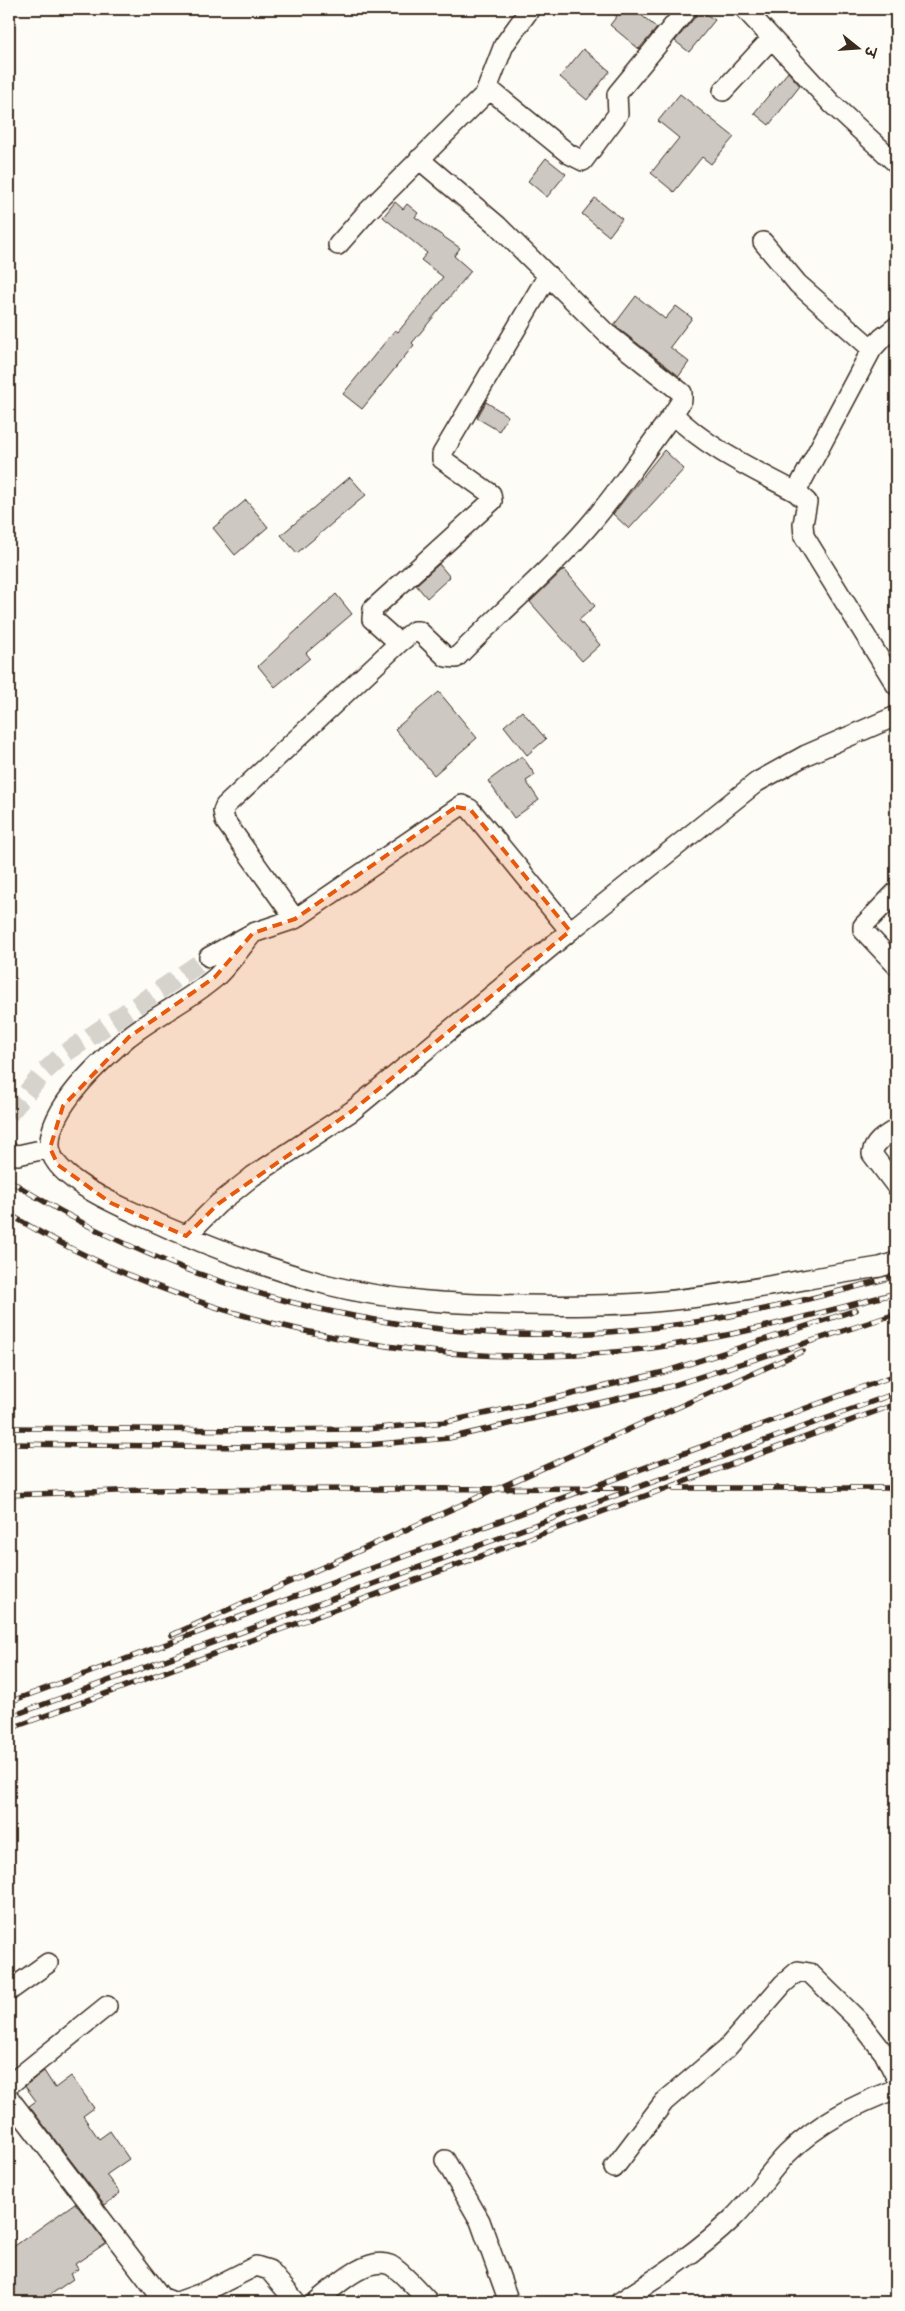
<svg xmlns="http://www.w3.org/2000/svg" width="905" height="2311" font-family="Pangolin,'Playpen Sans Deva',sans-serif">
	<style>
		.building { fill: #cdc8c2; stroke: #3b2a1e }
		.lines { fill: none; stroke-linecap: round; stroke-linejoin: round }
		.minor-tunnel { stroke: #d6d2cc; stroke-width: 19; stroke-dasharray: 19 9; stroke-linecap: butt }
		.minor-casing { stroke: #3b2a1e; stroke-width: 22 }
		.minor { stroke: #fdfcf7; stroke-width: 19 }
		.rail-casing { stroke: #3b2a1e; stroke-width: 5.5 }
		.rail { stroke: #fdfcf7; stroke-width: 4; stroke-dasharray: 11; stroke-linecap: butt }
		.marked { fill: #e8590c; fill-opacity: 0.2; stroke: #e8590c; stroke-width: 4; stroke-dasharray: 10 6; stroke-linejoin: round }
	</style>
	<rect width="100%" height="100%" fill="#fdfcf7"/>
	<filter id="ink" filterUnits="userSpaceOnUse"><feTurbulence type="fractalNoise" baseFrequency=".02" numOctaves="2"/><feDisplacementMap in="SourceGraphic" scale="10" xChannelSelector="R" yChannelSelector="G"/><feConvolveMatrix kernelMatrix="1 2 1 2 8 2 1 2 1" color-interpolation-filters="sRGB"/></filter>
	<g filter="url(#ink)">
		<path class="building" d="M607 9H634L657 28 639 49 610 25 617 16Z
			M698 9 715 20 689 52 675 41 696 16Z
			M583 49 610 71 587 100 560 77Z
			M788 72 800 86 769 125 754 113Z
			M680 94 734 137 711 164 702 157 674 192 651 173 679 138 658 121Z
			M546 158 566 174 547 197 528 181Z
			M595 198 622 219 609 236 582 214Z
			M395 202 403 209 407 204 418 213 415 217 460 248 454 256 471 271 412 343 414 345 362 409 343 394 395 330 398 332 443 277 421 260 427 253 383 217Z
			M636 296 665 319 676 306 692 318 670 347 689 362 679 376 614 325Z
			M486 402 508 416 499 431 477 418Z
			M664 450 684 469 629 529 613 514Z
			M350 477 366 495 297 553 281 535Z
			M246 500 268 527 235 555 213 528Z
			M439 564 450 577 427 598 416 585Z
			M564 569 595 606 579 620 600 645 582 661 530 602Z
			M336 594 352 614 306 653 310 658 275 687 258 666Z
			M439 692 477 738 434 775 395 729Z
			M522 711 546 739 527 755 504 726Z
			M522 756 535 775 526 781 539 800 514 818 488 781Z
			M44 2071 55 2088 71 2076 94 2108 83 2116 99 2139 110 2131 129 2159 106 2175 120 2193 105 2205 29 2106 36 2101 25 2086Z
			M75 2203 106 2243 75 2264 78 2269 70 2274 73 2279 40 2302H9V2250Z"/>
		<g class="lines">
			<path class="minor-tunnel" d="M9 1114 44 1072 64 1054 209 957"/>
			<defs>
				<path id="minor" d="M745 9 833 105 896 163
					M488 88 569 154 583 161 618 114 617 94 687 9
					M723 91 771 39
					M419 159 498 226 606 333 682 393V400L673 414C708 449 753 469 796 492
					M763 242 798 284 872 349
					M338 245 367 212 485 94 504 45 530 9
					M548 275 442 454V459L491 494 492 501 373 609 372 619 399 643 414 631H419L446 657 456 658C498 614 546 575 586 529 618 493 644 452 673 414
					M896 327 882 338 872 349 796 492 807 502 803 524 804 536 896 685
					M896 892 863 926V930L896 965
					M295 919 225 821 223 811 225 806 399 643
					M253 933C241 948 229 965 215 978 188 1001 154 1016 127 1038 101 1061 48 1108 50 1146 51 1176 111 1202 135 1213 197 1242 262 1267 328 1285 391 1301 457 1304 522 1305 569 1306 616 1306 664 1301 736 1294 808 1278 880 1267L896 1262
					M209 957 253 933 295 919 462 805 470 809 570 931 757 782 806 755 896 716
					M896 1129C887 1135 874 1141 872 1154L896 1186
					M9 1153 18 1155 50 1148
					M186 1236 218 1204 253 1176 352 1111 570 931
					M9 1991 48 1963
					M9 2085 107 2006
					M9 2098 161 2297 174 2302
					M445 2160 480 2221 509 2302
					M614 2168 664 2102 727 2048 783 1984 798 1971 810 1973 859 2021 884 2053 896 2077
					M177 2302 202 2293 256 2266 269 2270 296 2302
					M316 2302C332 2289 367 2255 390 2265 402 2271 419 2292 429 2302
					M620 2302C660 2276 699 2251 733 2218 753 2199 767 2174 787 2154 818 2123 856 2104 896 2089"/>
			</defs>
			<use href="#minor" class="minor-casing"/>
			<use href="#minor" class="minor"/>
			<defs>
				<path id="rail" d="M9 1180C201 1304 448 1357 675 1325 749 1315 823 1296 896 1276
					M9 1214C187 1322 418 1373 625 1351 717 1342 808 1316 896 1293
					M9 1428 249 1430 366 1429 446 1422 543 1401 664 1372 856 1310
					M9 1444 249 1447 367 1445 449 1438 668 1387 896 1314
					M674 1488H896
					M9 1495 143 1490 626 1488
					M172 1635 803 1351
					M9 1702 896 1375
					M9 1717 896 1393
					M9 1729 896 1404"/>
			</defs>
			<use href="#rail" class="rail-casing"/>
			<use href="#rail" class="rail"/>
		</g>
	</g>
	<path class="marked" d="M456 807 470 809 570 931 352 1111 218 1204 186 1236 111 1203 58 1165 50 1148 63 1106 129 1037 215 977 253 933 295 919Z"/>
	<rect width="905" height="2311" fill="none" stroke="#fdfcf7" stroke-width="30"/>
	<rect x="15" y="15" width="875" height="2281" fill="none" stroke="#3b2a1e" stroke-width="2" filter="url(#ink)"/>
	<g transform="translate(858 48) rotate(107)" stroke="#fdfcf7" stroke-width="4" paint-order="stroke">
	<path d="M0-4L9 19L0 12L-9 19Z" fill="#3b2a1e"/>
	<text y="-8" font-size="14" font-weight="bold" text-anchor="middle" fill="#3b2a1e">उ</text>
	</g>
</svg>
